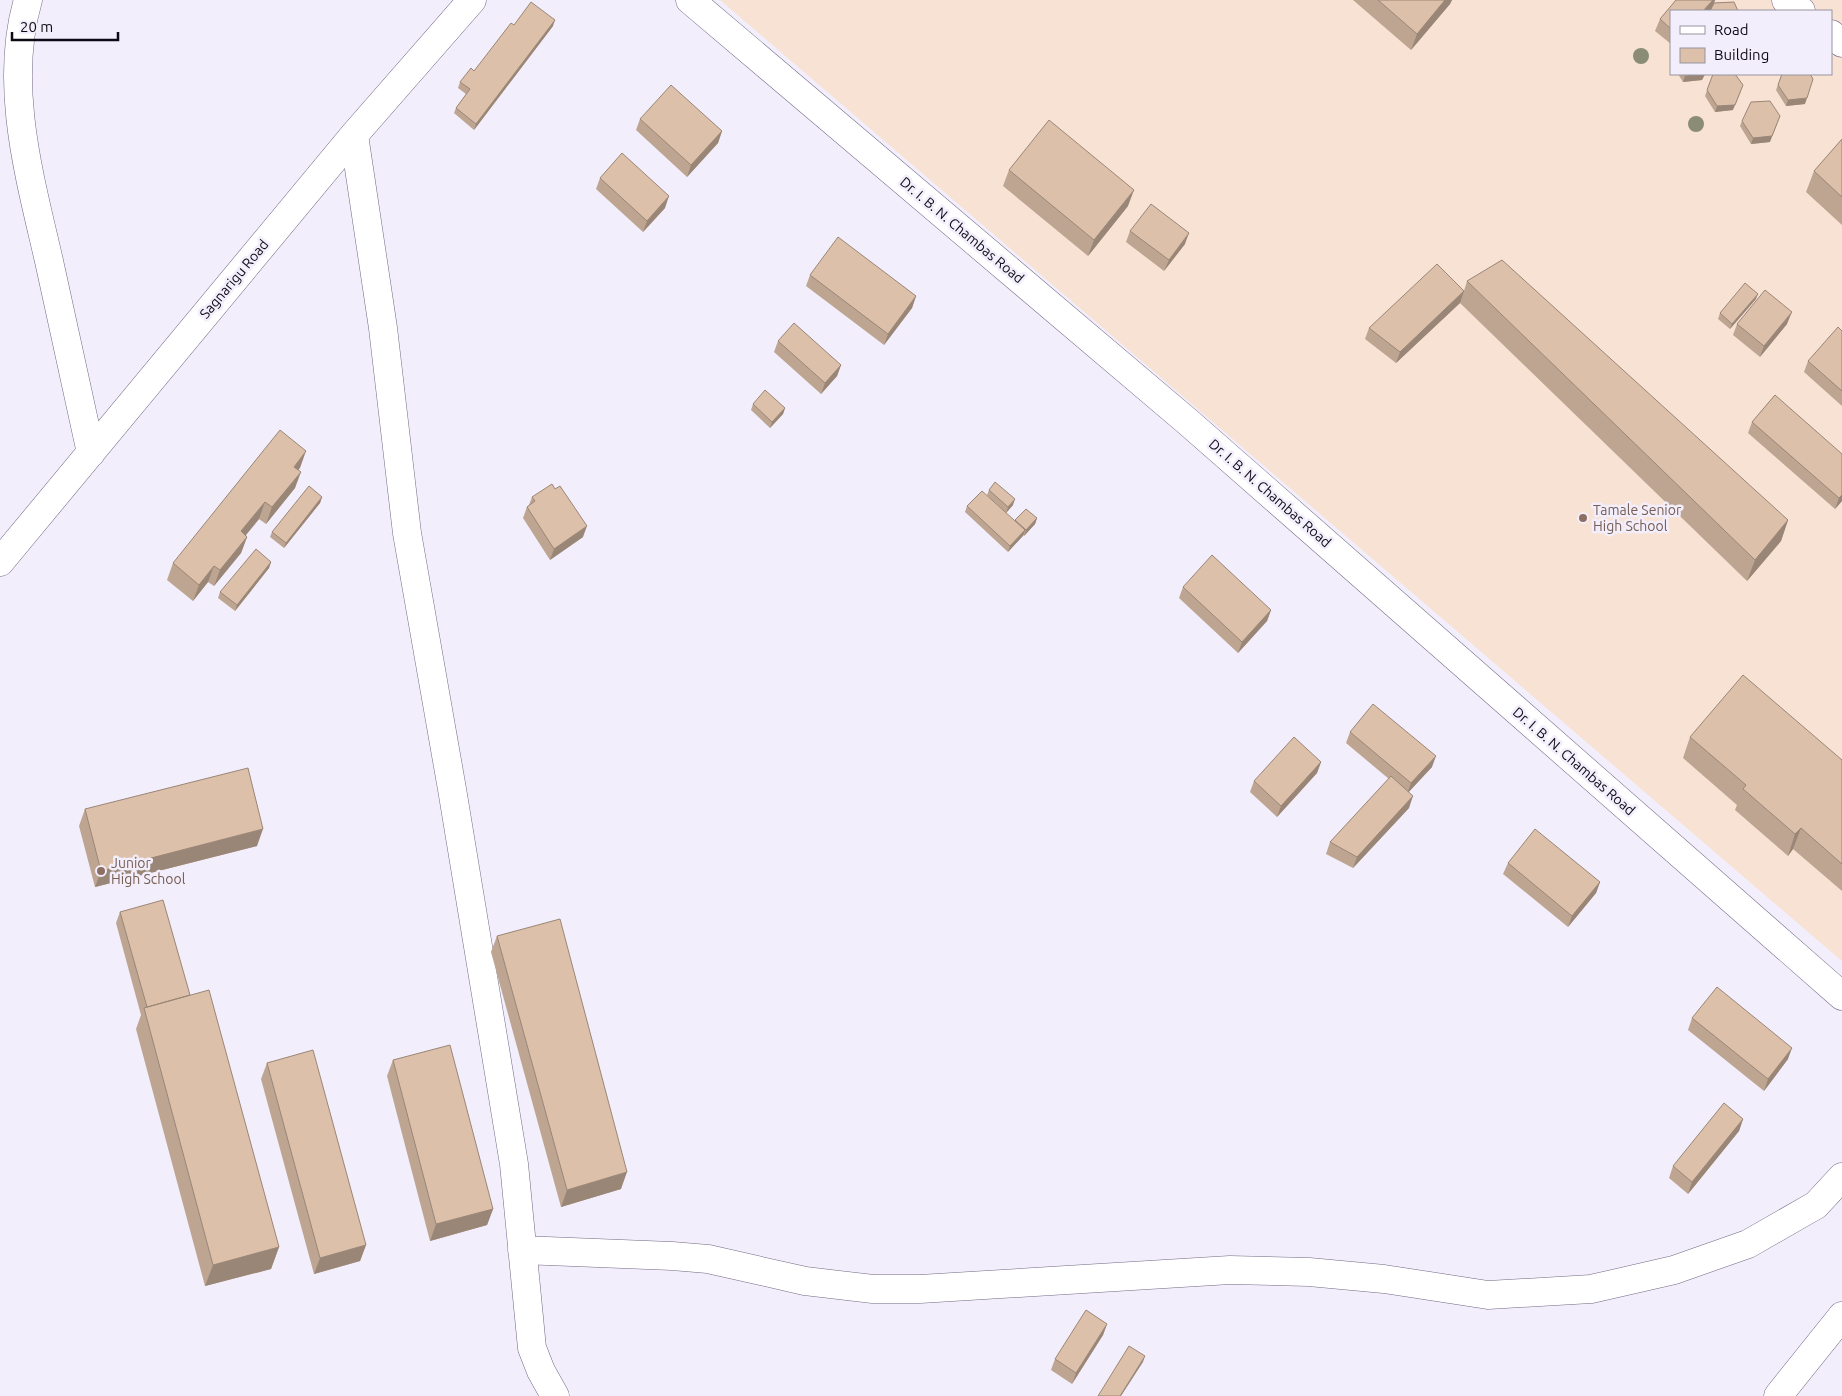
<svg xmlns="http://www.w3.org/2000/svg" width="1842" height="1396" font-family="Ubuntu,sans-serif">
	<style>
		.education { fill: #f8e2d4; fill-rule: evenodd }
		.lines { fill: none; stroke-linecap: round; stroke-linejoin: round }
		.minor-casing { stroke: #736985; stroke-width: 29 }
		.minor { stroke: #fff; stroke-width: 28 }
		.tree { fill: #8b8c75 }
		.wall { fill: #bda592 }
		.shaded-wall { fill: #9a8677 }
		.building { fill: #dcc0aa; stroke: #9a8677 }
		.education-dot { fill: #8d6e63; stroke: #f2eefb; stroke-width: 2 }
		.labels { text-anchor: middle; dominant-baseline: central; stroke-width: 5; stroke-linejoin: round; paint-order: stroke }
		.street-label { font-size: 14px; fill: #0e0a14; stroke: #f2eefb }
		.education-label { font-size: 14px; fill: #785e54; stroke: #f2eefb; text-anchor: start }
	</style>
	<rect width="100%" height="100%" fill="#f2eefb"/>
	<path class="education" d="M720 0H1842V961ZM1671 11H1831V74H1671Z"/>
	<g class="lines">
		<defs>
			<path id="minor" d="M28 0C3 85 30 178 49 261 63 325 77 389 91 453
				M690 0 1188 422 1842 996
				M1786 0 1801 11
				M1831 34 1842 43
				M354 135 383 328 407 533 452 789 514 1164 532 1348 541 1371 555 1396
				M0 562 354 135 472 0
				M522 1250 672 1256 708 1259 805 1281 873 1289H920L1230 1270 1309 1272 1384 1279 1488 1295 1591 1289 1674 1270 1748 1244 1816 1205 1842 1177
				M1778 1396 1842 1316"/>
		</defs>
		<use href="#minor" class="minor-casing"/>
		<use href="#minor" class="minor"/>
	</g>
	<g class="tree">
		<circle cx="1641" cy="56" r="8"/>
		<circle cx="1696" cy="124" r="8"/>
	</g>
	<path class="wall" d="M1353 0H1452L1450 4 1411 50Z
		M1676 0H1715L1714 3 1734 2 1738 11H1710L1712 8 1709 11H1671V44L1655 31 1660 19Z
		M514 25 553 26 474 130 454 113 456 108 466 94 458 88 460 82 474 71Z
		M1678 74H1705L1702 80 1683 82Z
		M1713 74 1733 110 1715 112 1705 96Z
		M1782 74 1805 104 1786 106 1776 90Z
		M640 119 722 131 718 143 687 177 636 130Z
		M1742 121 1770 142 1751 144 1740 126Z
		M1842 139V225L1806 192 1814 171Z
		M1009 170 1128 206 1088 256 1003 186Z
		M600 178 665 208 643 232 596 189Z
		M1130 231 1185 244 1164 271 1126 242Z
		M810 275 916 296 912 308 884 345 806 286Z
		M1467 281 1788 520 1781 541 1747 581 1460 303 1396 363 1365 339 1369 328 1464 291Z
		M1756 299 1730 329 1718 319 1720 313Z
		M1737 324H1787L1760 357 1733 335Z
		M1842 331V406L1804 372 1808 361Z
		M778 341 841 365 837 376 821 394 774 352Z
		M1775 395 1842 501 1835 509 1748 433 1752 422Z
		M753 404 785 408 783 414 770 428 751 410Z
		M300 468 298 470 295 488 266 524 259 519 246 535 247 537 241 553 214 586 208 582 193 601 167 580 173 563Z
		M989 490 1013 505 1006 513 987 495Z
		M322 497 320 503 284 548 270 537 272 532Z
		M532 497 583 537 550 560 523 518 527 507 529 505Z
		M967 506 1015 522V520L1037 518 1035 524 1024 536 1023 535 1008 552 965 512Z
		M271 562 269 568 235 611 218 598 220 592Z
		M1183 587 1271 610 1267 621 1238 653 1179 598Z
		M1350 732 1432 767 1408 792 1409 808 1353 868 1326 854 1330 842 1389 779 1346 743Z
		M1690 737 1842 760V891L1793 849 1788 856 1735 810 1737 805 1683 758Z
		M1321 762 1317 773 1277 817 1250 792 1254 781Z
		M85 809 257 846 95 887 79 826Z
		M1508 863 1600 882 1596 893 1568 927 1503 874Z
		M120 912 190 995 279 1247 271 1269 205 1286 136 1029 141 1015 116 923Z
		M497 936 621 1189 561 1207 491 952Z
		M1692 1018 1788 1059 1764 1091 1688 1030Z
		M393 1060 493 1209 487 1225 430 1241 387 1076Z
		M267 1063 366 1245 360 1261 314 1274 261 1079Z
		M1743 1119 1739 1131 1688 1194 1669 1178 1673 1166Z
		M1107 1324 1103 1335 1072 1384 1051 1370 1055 1359Z"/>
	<path class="shaded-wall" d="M1445 0H1452L1450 4 1411 50 1417 34Z
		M1713 0H1715L1713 7 1709 11H1703Z
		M555 20 553 26 474 130 476 124Z
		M1705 74 1702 80 1683 82 1685 76Z
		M1741 90 1733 110 1715 112 1717 106Z
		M1807 98 1805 104 1786 106 1788 100Z
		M1780 116 1770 142 1751 144 1753 138Z
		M722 131 718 143 687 177 691 165Z
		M1134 190 1128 206 1088 256 1094 240Z
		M669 196 665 208 643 232 647 221Z
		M1189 233 1185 244 1164 271 1169 260Z
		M1464 291 1460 303 1396 363 1400 352Z
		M1758 294 1756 299 1730 329 1732 324Z
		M916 296 912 308 884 345 888 334Z
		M1792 312 1787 324 1760 357 1764 346Z
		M841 365 837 376 821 394 825 383Z
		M785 408 783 414 770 428 772 422Z
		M306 451 300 468 288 483 294 467Z
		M301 472 295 488 266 524 272 507Z
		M1842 495V501L1835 509 1839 498Z
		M322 497 320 503 284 548 286 543Z
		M1015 499 1013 505 1006 513 1008 507Z
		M265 502 259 519 235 548 241 531Z
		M1037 518 1035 524 1024 536 1026 530Z
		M1788 520 1781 541 1747 581 1755 560Z
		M587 526 583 537 550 560 554 549Z
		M1025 530 1023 536 1008 552 1010 546Z
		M247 537 241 553 214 586 220 570Z
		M271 562 269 568 235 611 237 605Z
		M214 566 208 582 193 601 199 585Z
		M1271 610 1267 621 1238 653 1242 642Z
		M1436 756 1432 767 1407 794 1411 783Z
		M1321 762 1317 773 1277 817 1281 806Z
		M1413 796 1409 808 1353 868 1357 857Z
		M1801 828 1793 849 1788 856 1795 834Z
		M263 829 257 846 95 887 101 871Z
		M1600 882 1596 893 1568 927 1572 916Z
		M1792 1048 1788 1059 1764 1091 1768 1079Z
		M1743 1119 1739 1131 1688 1194 1692 1182Z
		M627 1172 621 1189 561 1207 567 1190Z
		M493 1209 487 1225 430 1241 436 1224Z
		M366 1245 360 1261 314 1274 320 1258Z
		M279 1247 271 1269 205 1286 213 1265Z
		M1107 1324 1103 1335 1072 1384 1076 1373Z
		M1145 1356 1143 1362 1121 1396H1120Z"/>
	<path class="building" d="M1378 0H1445L1417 34Z
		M1676 0H1713L1703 11H1671V29L1660 19Z
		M531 2 555 20 476 124 456 108 470 89 460 82 471 68 474 71 511 23 514 25Z
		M1734 2 1738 11H1710L1714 3Z
		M1684 74H1705L1685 76Z
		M1713 74H1735L1743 85 1735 105 1717 106 1707 90Z
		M1782 74H1810L1813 79 1807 98 1788 100 1778 85Z
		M671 85 722 131 691 165 640 119Z
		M1770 101 1780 116 1772 136 1753 138 1742 121 1751 102Z
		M1049 120 1134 190 1094 240 1009 170Z
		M1842 139V197L1814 171Z
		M622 153 669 196 647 221 600 178Z
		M1151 204 1189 233 1169 260 1130 231Z
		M838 237 916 296 888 334 810 275Z
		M1502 260 1788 520 1755 560 1467 281Z
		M1437 264 1464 291 1400 352 1369 328Z
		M1745 283 1758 294 1732 324 1720 313Z
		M1765 290 1792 312 1764 346 1737 324Z
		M794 323 841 365 825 383 778 341Z
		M1838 327 1842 331V391L1808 361Z
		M765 390 785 408 772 422 753 404Z
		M1775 395 1842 454V495L1839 498 1752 422Z
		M280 430 306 451 294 467 301 472 272 507 265 502 241 531 247 537 220 570 214 566 199 585 173 563Z
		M995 482 1015 499 1008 507 989 490Z
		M552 484 555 489 560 486 587 526 554 549 527 507 535 501 532 497Z
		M309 486 322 497 286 543 272 532Z
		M982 491 1025 530 1010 546 967 506Z
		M1026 509 1037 518 1026 530 1015 520Z
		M256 549 271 562 237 605 220 592Z
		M1212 555 1271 610 1242 642 1183 587Z
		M1743 675 1842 760V864L1801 828 1795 834 1743 789 1746 785 1690 737Z
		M1373 704 1436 756 1411 783 1350 732Z
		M1294 737 1321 762 1281 806 1254 781Z
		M248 768 263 829 101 871 85 809Z
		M1391 776 1413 796 1357 857 1330 842Z
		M1535 829 1600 882 1572 916 1508 863Z
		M163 900 190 995 147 1007 120 912Z
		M560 919 627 1172 567 1190 497 936Z
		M1717 987 1792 1048 1768 1079 1692 1018Z
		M209 990 279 1247 213 1265 144 1008Z
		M450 1045 493 1209 436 1224 393 1060Z
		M313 1050 366 1245 320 1258 267 1063Z
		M1724 1103 1743 1119 1692 1182 1673 1166Z
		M1086 1310 1107 1324 1076 1373 1055 1359Z
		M1129 1346 1145 1356 1120 1396H1098Z"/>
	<g class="education-dot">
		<circle cx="1583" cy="518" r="5"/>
		<circle cx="101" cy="871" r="5"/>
	</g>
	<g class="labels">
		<g class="street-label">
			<text transform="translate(962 230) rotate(40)">Dr. I. B. N. Chambas Road</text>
			<text transform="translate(234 279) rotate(-50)">Sagnarigu Road</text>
			<text transform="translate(1270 493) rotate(41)">Dr. I. B. N. Chambas Road</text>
			<text transform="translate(1574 761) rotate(41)">Dr. I. B. N. Chambas Road</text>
		</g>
		<g class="education-label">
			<text x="1593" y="510">Tamale Senior<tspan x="1593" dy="16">High School</tspan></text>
			<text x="111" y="863">Junior<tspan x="111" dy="16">High School</tspan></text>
		</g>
	</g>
	<rect x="1670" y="10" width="162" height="65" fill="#f2eefb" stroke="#97939f"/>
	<rect x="1680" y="26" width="25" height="8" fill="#ffffff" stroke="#97939f"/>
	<text x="1714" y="35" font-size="15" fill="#0e0a14">Road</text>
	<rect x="1680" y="48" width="25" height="15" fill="#dcc0aa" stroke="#97939f"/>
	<text x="1714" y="60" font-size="15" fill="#0e0a14">Building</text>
	<path d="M12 32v8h106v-8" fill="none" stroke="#0e0a14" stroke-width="2.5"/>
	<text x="20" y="32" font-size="15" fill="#0e0a14" stroke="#f2eefb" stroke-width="4" paint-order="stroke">20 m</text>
</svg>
